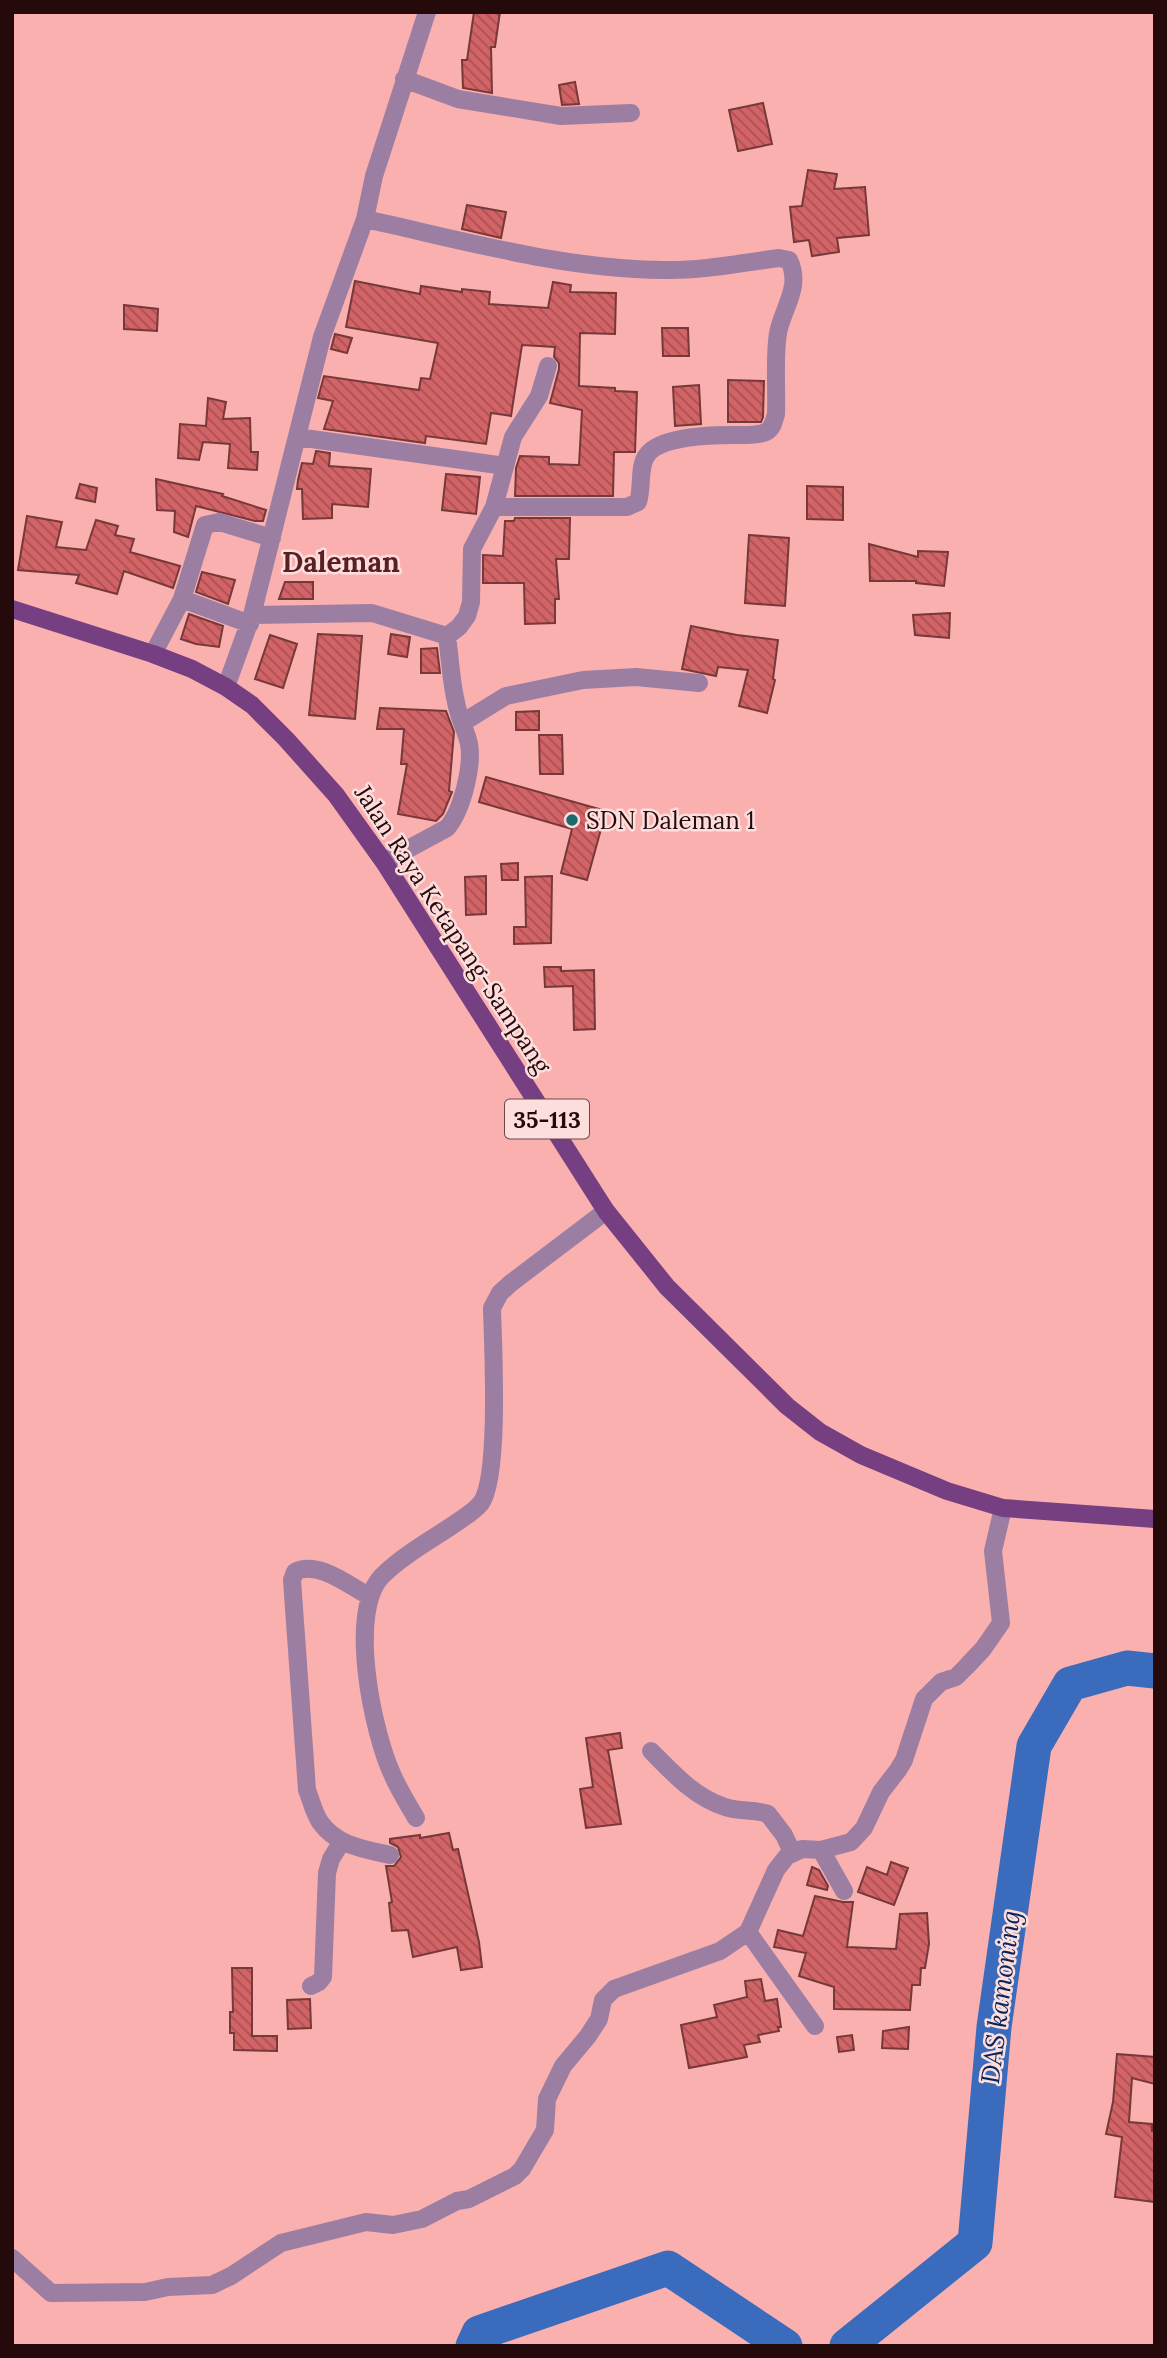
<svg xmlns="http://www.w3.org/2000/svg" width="1167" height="2358" font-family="Lora,serif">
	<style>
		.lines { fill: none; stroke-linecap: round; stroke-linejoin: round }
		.river { stroke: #3b6bbd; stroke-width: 35 }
		.building { fill: url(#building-back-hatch); stroke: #77383a; stroke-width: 2 }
		.minor { stroke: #9c7ea2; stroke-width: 18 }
		.primary { stroke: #753f81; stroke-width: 18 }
		.poi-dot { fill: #1c696d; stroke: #fededd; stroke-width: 2.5 }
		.labels { text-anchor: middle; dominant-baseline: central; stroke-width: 5; stroke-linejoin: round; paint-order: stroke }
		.shield { fill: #fededd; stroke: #654a4a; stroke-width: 2 }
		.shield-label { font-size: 23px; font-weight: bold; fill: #240a0b }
		.poi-label { font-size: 24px; fill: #240a0b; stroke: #fededd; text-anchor: start }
		.street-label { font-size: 24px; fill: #240a0b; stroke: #fededd }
		.water-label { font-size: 26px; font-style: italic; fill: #06255a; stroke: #fededd }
		.quarter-label { font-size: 28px; font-weight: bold; fill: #5a1f22; stroke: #fededd }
	</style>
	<defs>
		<pattern id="building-back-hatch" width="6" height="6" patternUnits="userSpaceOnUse" patternTransform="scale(1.75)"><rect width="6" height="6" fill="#d26366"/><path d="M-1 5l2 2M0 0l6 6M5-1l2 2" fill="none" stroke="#aa5052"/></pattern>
	</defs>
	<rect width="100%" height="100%" fill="#fab0af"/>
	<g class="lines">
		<path class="river" d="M473 2346 479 2333 668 2268 785 2346
			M847 2346 975 2243 994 2027 1034 1746 1070 1684 1127 1668 1155 1671"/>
	</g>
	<path class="building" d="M474 12H500L495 47H491L492 93 463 88 462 60H467Z
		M575 82 579 104 562 105 559 85Z
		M763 103 772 144 738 151 729 110Z
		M808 170 837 174 834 189 865 187 869 235 837 238 839 252 812 256 809 240 794 242 790 207 802 206Z
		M467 205 506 212 501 238 462 229Z
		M355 281 420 294 421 286 462 292V289L490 292 489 304 548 308 553 282 571 285 570 292 616 293 615 334 580 333 579 386 615 388V391L637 392 635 452H614L613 496H515L516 468 520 456 549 457V464L579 465 582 410 550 403 559 369V363L554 357 555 347 522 345 511 416 491 413 486 444 426 436 425 443 324 429 333 401 318 398 324 376 419 390 421 378 430 379 438 343 346 327Z
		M124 305 158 309 157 331 124 329Z
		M662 328H688L689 356H663Z
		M335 334 352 338 347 353 331 349Z
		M728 380 764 381 763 417 761 422H728Z
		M699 385 701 424 675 426 673 387Z
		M208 398 226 402 223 419 250 418 251 452H258L257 470 228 468 230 444 203 442 199 460 178 458 180 424 206 426Z
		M316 451 330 453 329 466 371 469 368 507 332 504V518L303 519 302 489H297L298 480 302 463 313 464Z
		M446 474 480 477 476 514 442 510Z
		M156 479 223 494 222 496 266 510 263 521H255L196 506 188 537 174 532 175 511 157 510Z
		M80 484 97 488 95 502 76 498Z
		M807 486 843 487V520L807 519Z
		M27 516 62 522 56 547 86 550 96 520 118 526 115 535 134 539 130 552 180 566 173 588 124 571 117 594 76 583 79 575 18 570Z
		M515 518H570L569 559H556L559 599H555V623L525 624 524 583H483V555L503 556 505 521H514Z
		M749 535 789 538 785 606 745 603Z
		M869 544 918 557V551L948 552 944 586 916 583V581H870Z
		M202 572 235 580 228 604 196 592Z
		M285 582H313V599H279Z
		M950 613 949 638 915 635 913 615Z
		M189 614 223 626 219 647 196 644 181 639Z
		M691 626 737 635 778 640 773 679 775 680 767 713 739 706 748 670 718 667 716 676 682 669Z
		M318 634 362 636 355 719 309 715Z
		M391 634 410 637 407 657 388 654Z
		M270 635 297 644 283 688 255 679Z
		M437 648 440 673H421V649Z
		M380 708 446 711 454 732 449 791 452 792 443 814 436 821 398 814 407 764H401L404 729H377Z
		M539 711V730H516V712Z
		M539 735H562L563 774H540Z
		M486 777 606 811 587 880 561 873 572 829 479 802Z
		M518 863V880H502L501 864Z
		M486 876V914L466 915 465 877Z
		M552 876 551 943 514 944V927H526L525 877Z
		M544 967H561V971L594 970 595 1029 574 1030 573 986 545 987Z
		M620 1733 622 1748 608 1750 621 1824 586 1828 580 1789 593 1787 586 1738Z
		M449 1833 453 1850 458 1849 479 1942 482 1967 461 1970 457 1947 413 1957 408 1930 392 1931 389 1903 392 1902 386 1866H394L401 1857 398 1847 390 1843V1839L420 1835V1838Z
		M891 1862 908 1868 894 1905 858 1892 867 1867 887 1875Z
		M812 1867 819 1870 828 1886 827 1890 807 1885Z
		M815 1896 843 1902H853L847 1947 896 1949 900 1914 927 1913 929 1944 925 1968H921L920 1985H912L910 2010 834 2009V1987L799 1976 806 1953 774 1947 778 1930 803 1936Z
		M232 1968H252V2036H277V2051L234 2050V2033H230V2012H233Z
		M761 1979 765 2001 777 1999 781 2027H778L779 2031 758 2035 760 2042 744 2045 747 2057 689 2068 681 2025 717 2017 714 2005 747 1997 745 1981Z
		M310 1999 311 2028 288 2029 287 2000Z
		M909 2027 908 2049 882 2048 883 2031Z
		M852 2035 854 2050 839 2052 837 2037Z
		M1117 2054 1155 2057V2084L1132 2078 1129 2122 1152 2124V2131H1155V2202L1115 2197 1122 2137 1106 2134 1113 2102Z"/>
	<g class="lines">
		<path class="minor" d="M404 79 458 99 561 116 631 113
			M365 219C462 240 562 269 663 270 701 271 741 263 779 258L789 260C802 287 783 307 778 333 774 357 777 389 776 414 774 421 773 428 766 432 757 436 744 435 734 435 712 435 660 436 647 455 638 467 643 487 638 502L627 507H494
			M297 437 505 466
			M182 599 250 624
			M252 615 372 613 447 636
			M153 654 182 599 205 525 219 522 272 538
			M226 687 252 615 322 337 365 219 374 176 427 12
			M462 723 506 696 583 680 636 677 699 683
			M384 862 447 828C462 811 473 766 469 744 466 730 458 716 456 702 451 681 450 658 447 636L459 627 467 616 471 602 472 549 494 507 513 437 539 396 548 366
			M369 1596C348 1585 318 1560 295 1572L292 1580 307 1790C311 1800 314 1813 320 1822 337 1846 364 1849 390 1855
			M651 1751C673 1773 694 1797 725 1807 739 1812 754 1809 768 1814L784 1835 792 1852
			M416 1818C408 1804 399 1790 393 1776 373 1734 347 1612 382 1576 403 1555 431 1540 456 1523 463 1518 475 1511 481 1503 500 1477 493 1346 492 1308L500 1293 511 1283 606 1211
			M821 1850 844 1891
			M748 1932 815 2026
			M311 1986 319 1982 323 1977 327 1873 331 1859 342 1841
			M12 2258 51 2293 145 2292 168 2287 212 2285 231 2276 281 2243 366 2222 393 2225 422 2219 457 2201 469 2199 515 2176 522 2169 545 2130 547 2099 563 2066 588 2036 599 2019 603 2000 614 1989 720 1951 748 1932 776 1870 787 1856 802 1849 821 1850 851 1842 864 1828 881 1792 898 1770 904 1760 924 1699 941 1682 956 1677 966 1667 983 1649 1001 1623 993 1551 1003 1508"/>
		<path class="primary" d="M12 609 153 654 192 669 226 687 252 705 286 739 336 795 384 862 606 1211 667 1287 787 1406 820 1432 861 1455 947 1491 1003 1508 1155 1519"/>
	</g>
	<circle class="poi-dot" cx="572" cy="820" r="7"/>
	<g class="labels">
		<rect class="shield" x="505" y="1099.5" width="84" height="39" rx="5"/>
		<g class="shield-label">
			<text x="547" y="1119">35-113</text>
		</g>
		<g class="poi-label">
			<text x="586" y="820">SDN Daleman 1</text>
		</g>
		<g class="street-label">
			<text transform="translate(453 929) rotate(57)">Jalan Raya Ketapang-Sampang</text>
		</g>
		<g class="water-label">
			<text transform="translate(1000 1997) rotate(-83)">DAS kamoning</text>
		</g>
		<g class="quarter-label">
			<text x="341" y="562">Daleman</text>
		</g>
	</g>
	<rect width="1167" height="2358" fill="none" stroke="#240a0b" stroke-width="28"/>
</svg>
